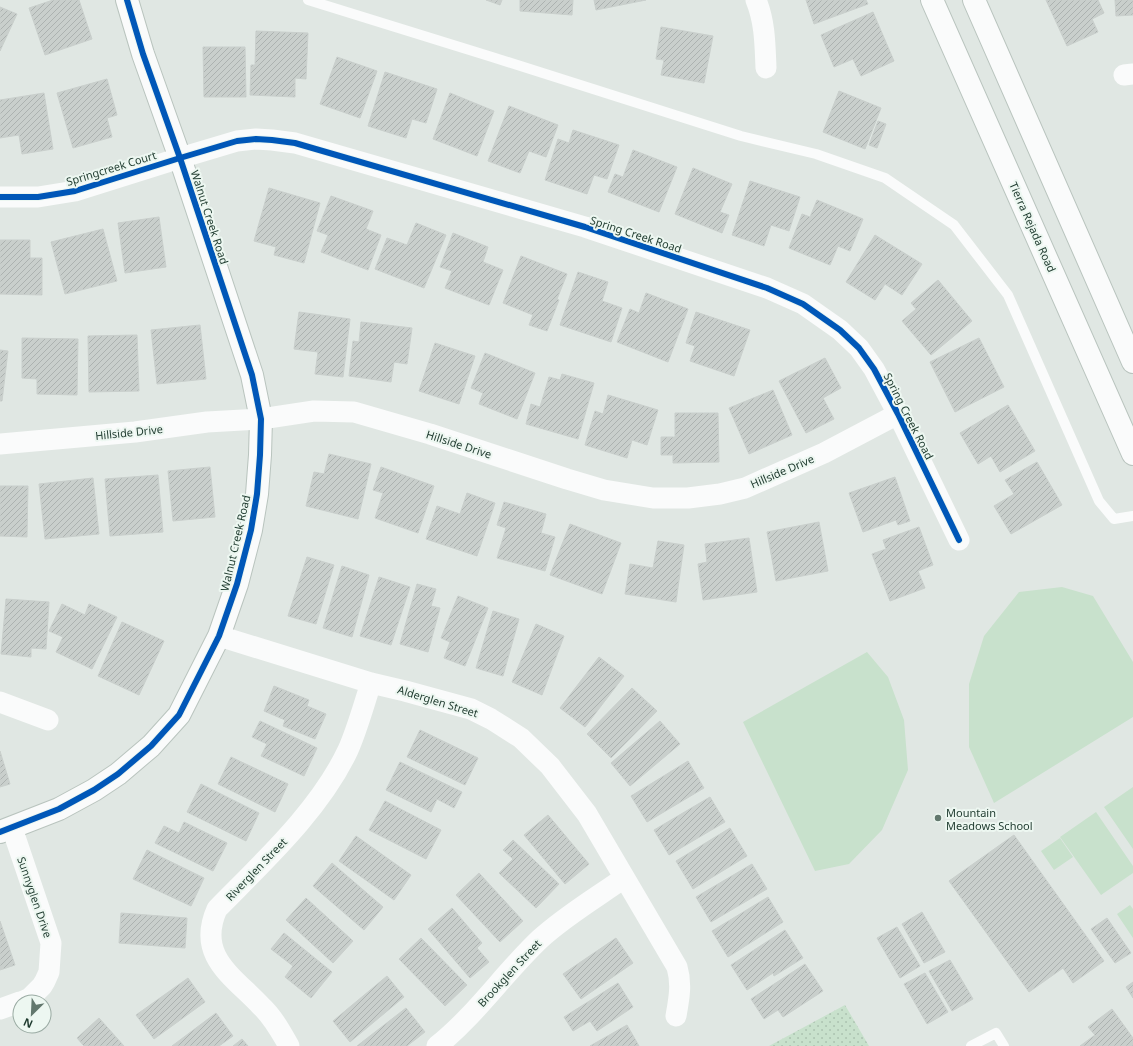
<svg xmlns="http://www.w3.org/2000/svg" width="1133" height="1046" font-family="'Noto Sans',sans-serif">
	<style>
		.park { fill: url(#park-dots) }
		.pitch { fill: #c8e1cc }
		.building { fill: url(#building-hatch); stroke: #c9cfcc }
		.lines { fill: none; stroke-linecap: round; stroke-linejoin: round }
		.secondary-casing { stroke: #b9c4be; stroke-width: 24 }
		.lane { stroke: #fafbfb; stroke-width: 10 }
		.street { stroke: #fafbfb; stroke-width: 21 }
		.secondary { stroke: #fafbfb; stroke-width: 22 }
		.cycleway-casing { stroke: #edf7f1; stroke-width: 8 }
		.cycleway { stroke: #0057b8; stroke-width: 6 }
		.poi-dot { fill: #62776d; stroke: #edf7f1; stroke-width: 1.5 }
		.labels { text-anchor: middle; dominant-baseline: central; stroke-width: 4; stroke-linejoin: round; paint-order: stroke }
		.street-label { font-size: 11px; fill: #1e3a2e; stroke: #edf7f1 }
		.poi-label { font-size: 11px; fill: #1e3a2e; stroke: #edf7f1; text-anchor: start }
	</style>
	<defs>
		<pattern id="park-dots" width="8" height="8" patternUnits="userSpaceOnUse"><rect width="8" height="8" fill="#c8e1cc"/><path d="M2 2h.1M6 6h.1" fill="none" stroke="#abc2b0" stroke-width="1.8" stroke-linecap="round"/></pattern>
		<pattern id="building-hatch" width="6" height="6" patternUnits="userSpaceOnUse"><rect width="6" height="6" fill="#c9cfcc"/><path d="M-1 1l2-2M0 6l6-6M5 7l2-2" fill="none" stroke="#acb2b0"/></pattern>
	</defs>
	<rect width="100%" height="100%" fill="#e0e7e3"/>
	<path class="park" d="M845 1005 869 1046H769Z"/>
	<path class="pitch" d="M1062 587 1093 596 1133 662V717L994 803 969 747V684L984 636 1019 592Z
		M867 652 888 677 904 720 908 770 882 830 849 864 815 871 743 722Z
		M1133 787V849L1104 807Z
		M1096 812 1133 866V873L1101 895 1060 837Z
		M1060 838 1073 857 1054 870 1041 851Z
		M1130 905 1133 909V938L1117 914Z"/>
	<path class="building" d="M53 0H79L92 39 45 55 29 8Z
		M486 0H502L500 5Z
		M520 0H573L572 15 520 11Z
		M594 0H646L596 10Z
		M806 0H866L868 4 814 24Z
		M1046 0H1098L1104 13 1092 19 1098 32 1067 46Z
		M1115 0H1133V15L1116 16Z
		M0 7 17 14 0 51Z
		M873 12 894 61 861 76 853 59 834 67 821 35Z
		M661 27 713 36 704 83 661 75 664 60 656 59Z
		M256 31 308 33 306 79 295 78V97L250 95 251 65H255Z
		M203 47H245L246 97H204Z
		M337 57 377 71 360 118 320 104Z
		M385 72 437 89 426 123 412 119 406 138 368 126Z
		M107 79 117 115 107 118 112 137 73 148 57 93Z
		M839 91 881 108 865 149 823 132Z
		M44 93 53 149 22 154 19 135 0 138V100Z
		M450 93 494 111 477 156 433 139Z
		M509 106 558 125 546 157 529 151 520 173 488 161Z
		M878 121 886 124 877 148 869 145Z
		M573 130 619 145 607 179 594 175 587 194 545 180 558 139 569 143Z
		M633 150 677 167 659 212 608 192 615 174 623 177Z
		M693 168 732 184 720 212 729 215 722 233 675 214Z
		M750 181 800 197 789 231 771 225 764 246 732 235Z
		M269 188 320 203 304 263 274 255 276 247 254 241Z
		M331 196 373 211 366 229 381 235 368 270 321 252 328 235 317 231Z
		M817 200 863 219 850 251 838 246 830 265 789 248 802 214 810 217Z
		M159 217 166 267 125 273 118 223Z
		M416 223 446 235 424 288 375 269 387 238 407 245Z
		M103 229 117 281 65 294 51 242Z
		M453 233 488 247 483 262 503 270 489 305 445 288 452 271 440 267Z
		M875 235 922 264 902 295 885 284 875 300 846 282Z
		M0 240H30V258H42V295L0 294Z
		M521 256 567 274 557 299 559 300 547 331 529 325 533 315 503 303Z
		M578 272 608 282 602 301 622 308 611 342 560 325Z
		M938 280 972 321 931 355 902 321 916 309 911 303Z
		M646 293 688 309 668 362 617 342 630 309 639 313Z
		M299 312 350 319 343 377 315 374 318 352 294 349Z
		M696 312 750 330 734 376 690 361 695 346 686 343Z
		M361 322 412 328 407 364 394 362 391 382 349 376 353 341 359 342Z
		M200 325 206 379 157 384 151 330Z
		M137 335 139 391 89 392 88 336Z
		M22 338 78 339 77 395 37 394V379L22 378Z
		M979 338 1004 387 955 412 930 362Z
		M435 343 475 356 459 404 419 391Z
		M0 350 8 351 2 401H0Z
		M485 353 535 373 517 419 479 404 483 393 471 388Z
		M825 358 841 388 823 398 834 419 806 433 779 381Z
		M562 374 594 383 578 439 526 424 531 404 540 407 549 377 560 380Z
		M773 390 792 435 749 454 729 408Z
		M608 395 658 410 647 445 632 440 627 458 585 445 595 411 603 414Z
		M1008 405 1035 451 1000 472 991 456 978 464 960 433Z
		M675 413H718L719 462 673 463V455H661V437H675Z
		M329 454 371 464 358 519 306 506 314 472 324 474Z
		M1037 462 1062 505 1011 534 994 506 1014 494 1005 480Z
		M210 467 215 517 173 521 168 471Z
		M381 467 434 486 418 533 375 518 383 493 373 490Z
		M158 475 163 532 110 536 105 479Z
		M895 477 910 521 898 525 896 520 863 532 849 493Z
		M93 478 99 534 45 539 39 484Z
		M0 486H28L27 537 0 536Z
		M467 493 495 503 477 556 426 539 437 506 460 514Z
		M504 502 546 514 541 533 555 537 545 571 497 558 506 528 497 525Z
		M819 522 828 571 776 581 767 532Z
		M570 524 621 543 602 594 550 575Z
		M919 527 933 565 918 571 925 588 890 601 872 554 886 549 883 540Z
		M749 538 757 592 703 600 698 564 707 562 705 544Z
		M658 541 684 545 676 602 625 594 630 564 653 568Z
		M307 557 334 565 316 624 288 616Z
		M342 566 369 575 352 637 323 628Z
		M379 577 410 587 391 645 360 636Z
		M417 584 436 589 431 606 440 608 428 652 400 644Z
		M458 596 488 608 465 666 444 658 450 642 441 638Z
		M6 599 49 602 46 649 31 648V657L1 654Z
		M62 604 85 615 89 604 117 617 92 669 56 652 63 637 49 631Z
		M493 611 519 619 503 676 476 668Z
		M122 622 164 641 139 695 98 676Z
		M536 624 564 636 542 695 512 682Z
		M599 657 624 676 585 727 560 708Z
		M274 686 309 700 307 706 326 714 315 739 283 726 285 720 264 711Z
		M632 688 657 711 611 758 587 734Z
		M260 721 317 748 304 776 261 756 267 744 252 737Z
		M660 721 680 744 630 786 611 763Z
		M420 730 478 758 465 785 407 757Z
		M0 751 10 784 0 787Z
		M231 757 288 784 275 812 218 784Z
		M688 761 704 788 647 822 631 796Z
		M400 762 462 792 454 808 437 799 431 812 386 790Z
		M201 784 259 813 246 841 187 812Z
		M710 797 725 822 669 855 654 830Z
		M385 801 441 830 426 859 369 830Z
		M548 815 589 864 565 884 524 835Z
		M184 822 227 843 213 871 155 843 164 826 179 833Z
		M730 828 747 856 693 889 676 861Z
		M1014 835 1104 961 1073 983 1063 968 1029 992 949 881Z
		M356 836 411 875 394 900 339 861Z
		M513 840 559 884 536 908 499 873 513 859 503 850Z
		M147 850 204 878 191 906 133 879Z
		M332 863 383 907 364 930 313 886Z
		M752 864 767 889 711 922 696 897Z
		M479 873 523 921 500 942 456 895Z
		M768 897 783 922 728 957 712 931Z
		M306 898 353 941 333 963 286 920Z
		M452 908 482 943 477 948 489 962 470 978 428 929Z
		M922 912 945 952 924 963 902 924Z
		M121 913 187 918 185 948 119 943Z
		M1107 918 1131 953 1115 963 1091 929Z
		M0 921 15 965 0 970Z
		M897 927 920 966 900 978 877 938Z
		M785 930 803 958 774 976 773 973 747 990 731 965Z
		M284 933 332 972 311 998 285 977 293 966 271 949Z
		M421 938 467 985 445 1006 399 959Z
		M616 938 633 963 581 999 563 974Z
		M950 960 973 999 952 1011 929 971Z
		M805 964 823 991 783 1017 778 1010 764 1019 751 999Z
		M925 973 948 1012 927 1024 904 984Z
		M387 976 404 997 350 1042 333 1021Z
		M188 978 205 1002 154 1039 136 1015Z
		M1133 982V998L1126 987Z
		M618 983 633 1007 597 1031 590 1021 573 1031 564 1017Z
		M406 1008 425 1032 407 1046H357Z
		M1112 1009 1133 1038V1046H1080L1095 1035 1088 1027Z
		M216 1013 233 1036 219 1046H172Z
		M99 1018 124 1046H84L77 1038Z
		M627 1025 639 1046H590Z
		M242 1039 248 1046H233Z"/>
	<g class="lines">
		<defs>
			<path id="secondary" d="M932 0 1133 454
				M974 0 1133 362
				M0 832 59 809 94 790 118 774 151 746 179 715 219 636 237 584 251 530 257 494 260 455 261 419 252 375 180 158 143 54 127 0"/>
		</defs>
		<use href="#secondary" class="secondary-casing"/>
		<path class="lane" d="M308 0 492 57 741 136 816 154 885 178 954 225 1008 295 1099 501 1114 519 1133 516
			M971 1046 996 1033 1004 1046"/>
		<path class="street" d="M756 0C765 22 765 44 766 68
			M1124 75 1133 74
			M0 197H38L75 191 180 158 237 141 256 139 272 140 295 143 585 227 767 288 803 304 840 330 859 348 874 369 898 414 959 540
			M0 444 135 432 207 422 261 419 314 411 354 412 430 434 567 479 604 490 653 498H688L720 494 745 488 824 453 898 414
			M219 636 371 683 405 691 471 709 491 719 521 738 550 766 587 814 677 967C682 984 679 999 676 1016
			M0 702 48 720
			M12 828 51 943 49 972 45 981 42 986 30 998 21 1002
			M0 1009 20 1002
			M289 1046C281 1032 273 1017 261 1006 233 976 196 956 217 909 263 862 320 810 348 750 357 730 364 704 371 683
			M437 1046C476 1015 504 973 540 939 565 916 597 897 624 878"/>
		<use href="#secondary" class="secondary"/>
		<defs>
			<path id="cycleway" d="M0 197H38L75 191 180 158 237 141 256 139 272 140 295 143 585 227 767 288 803 304 840 330 859 348 874 369 898 414 959 540
				M0 832 59 809 94 790 118 774 151 746 179 715 219 636 237 584 251 530 257 494 260 455 261 419 252 375 180 158 143 54 127 0"/>
		</defs>
		<use href="#cycleway" class="cycleway-casing"/>
		<use href="#cycleway" class="cycleway"/>
	</g>
	<circle class="poi-dot" cx="938" cy="818" r="4"/>
	<g class="labels">
		<g class="street-label">
			<text transform="translate(111 168) rotate(-17)">Springcreek Court</text>
			<text transform="translate(210 217) rotate(72)">Walnut Creek Road</text>
			<text transform="translate(1033 227) rotate(66)">Tierra Rejada Road</text>
			<text transform="translate(636 234) rotate(18)">Spring Creek Road</text>
			<text transform="translate(909 416) rotate(63)">Spring Creek Road</text>
			<text transform="translate(129 432) rotate(-6)">Hillside Drive</text>
			<text transform="translate(459 444) rotate(18)">Hillside Drive</text>
			<text transform="translate(782 471) rotate(-23)">Hillside Drive</text>
			<text transform="translate(235 543) rotate(-77)">Walnut Creek Road</text>
			<text transform="translate(438 701) rotate(17)">Alderglen Street</text>
			<text transform="translate(256 869) rotate(-46)">Riverglen Street</text>
			<text transform="translate(35 897) rotate(71)">Sunnyglen Drive</text>
			<text transform="translate(509 973) rotate(-47)">Brookglen Street</text>
		</g>
		<g class="poi-label">
			<text x="946" y="812">Mountain<tspan x="946" dy="13">Meadows School</tspan></text>
		</g>
	</g>
	<g transform="translate(32 1014) rotate(204)"><circle r="19" fill="#edf7f1" stroke="#9aaba3"/>
	<path d="M0-3L7 15L0 10L-7 15Z" fill="#62776d"/>
	<text y="-6" font-size="11" font-weight="bold" text-anchor="middle" fill="#1e3a2e">N</text>
	</g>
</svg>
